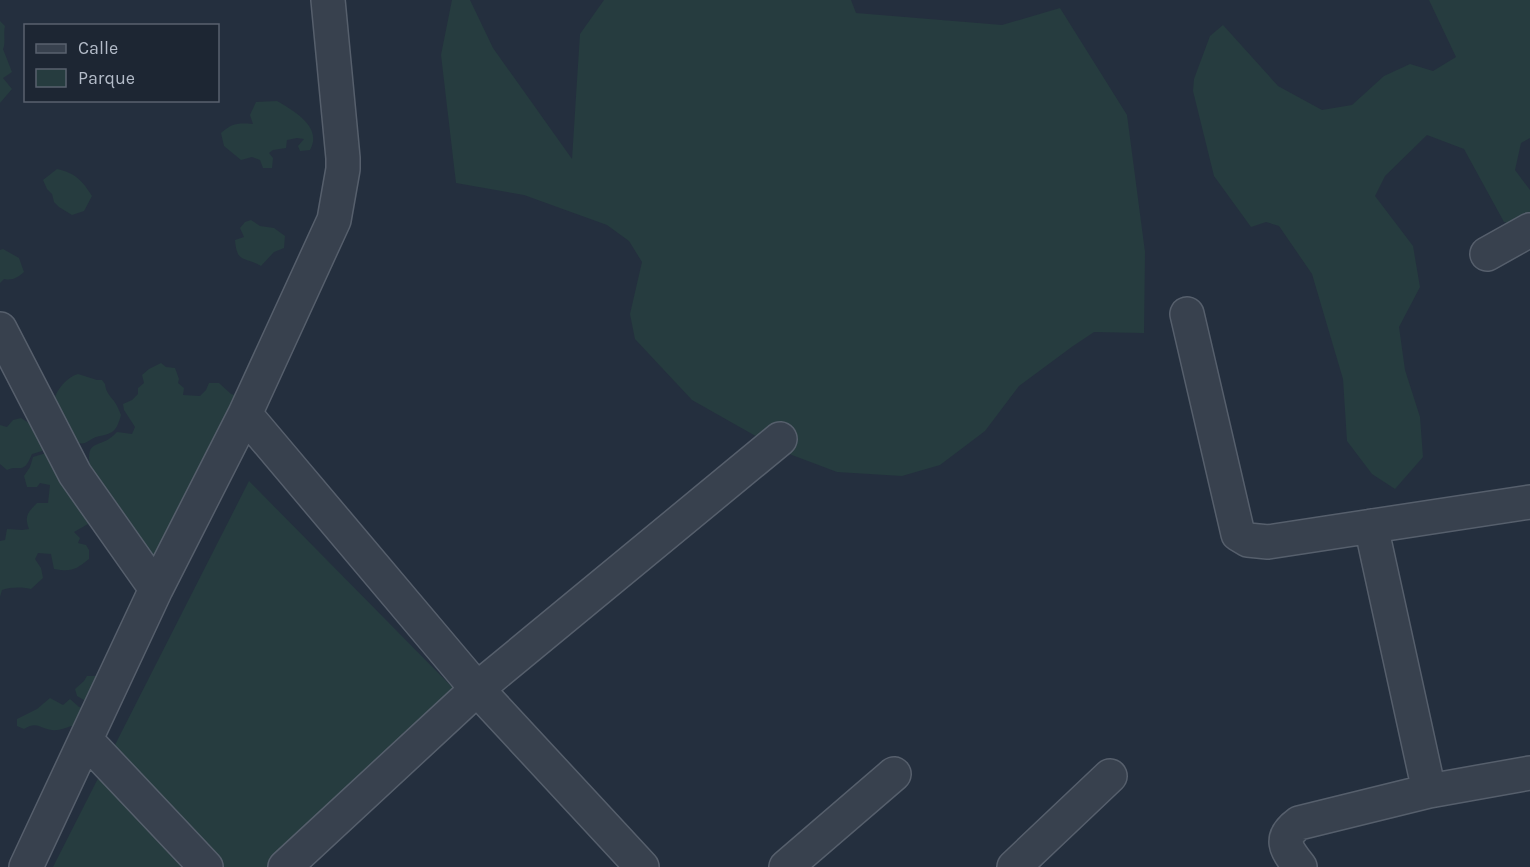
<svg xmlns="http://www.w3.org/2000/svg" width="1530" height="867" font-family="Karla,sans-serif">
	<style>
		.green { fill: #263c3f }
		.lines { fill: none; stroke-linecap: round; stroke-linejoin: round }
		.minor-casing { stroke: #565f6c; stroke-width: 36 }
		.minor { stroke: #38414e; stroke-width: 33 }
	</style>
	<rect width="100%" height="100%" fill="#242f3e"/>
	<path class="green" d="M452 0H470L493 48 572 159 580 34 604 0H851L856 13 1002 25 1060 8 1127 115 1145 252 1144 333 1094 332 1073 346 1019 386 985 431 940 465 902 476 837 472 784 452 692 400 635 339 630 314 642 262 629 241 607 225 524 195 456 183 441 55Z
		M1429 0H1530V138L1521 143 1515 170 1530 190V219L1523 226 1504 222 1464 149 1427 135 1385 176 1375 196 1413 246 1420 287 1399 327 1405 370 1420 417 1423 457 1395 489 1372 474 1347 441 1343 379 1312 274 1279 226 1266 222 1251 227 1214 176 1193 91 1194 79 1210 36 1223 25 1278 86 1322 110 1352 105 1384 76 1410 64 1433 71 1456 57Z
		M0 21 5 26C3 34 6 43 3 49L12 72 3 78 12 89 0 103Z
		M277 101C294 111 323 127 310 150L300 151 298 146 304 139 297 138 287 140 286 148 273 150 269 153 273 158 272 168H263L260 160 252 157 241 160 224 146 221 133C233 123 237 123 253 124L250 115 256 102Z
		M57 169C75 173 82 180 92 196L84 211 72 215 59 207 54 202 52 194 47 189 43 180Z
		M251 220 260 226 274 228 285 236 284 248 274 252 261 266C244 256 237 264 235 240L244 237 240 228 245 222Z
		M3 249 19 258 24 272C18 277 13 281 4 279L0 283V250Z
		M161 363 166 367 175 368 179 379 178 383 184 388 183 395 200 396 206 390 209 383H219L231 394 238 396 166 575 90 468C85 436 100 451 117 432L132 434 135 427 124 410 123 404 132 400 138 394V388L144 383 142 375 149 369Z
		M78 374 97 380H102L105 384C106 392 109 395 114 401 117 405 119 410 121 415 116 433 113 433 96 437 90 439 86 445 79 443 76 443 69 439 67 436 63 431 53 406 54 401 56 390 67 377 78 374Z
		M21 418 32 425 44 446 42 451 32 454C23 476 20 464 7 470L0 464V425L7 427 13 420Z
		M49 452 78 488 77 508 91 513 88 524 74 532 80 538 78 543 86 545 89 550V559C75 570 72 572 54 569L51 554 38 553 35 559 41 568 43 578 31 589C20 587 12 587 2 590L0 597V541L5 540 7 529 22 530 29 529C24 516 28 512 37 503H48L50 485 40 483 37 487H27L24 476 30 467 33 457Z
		M249 481 459 694 282 867H53Z
		M87 676H104L91 704 77 696 75 689 84 681Z
		M50 698 63 705 70 699 79 707 92 709 86 734 71 726C65 728 59 731 52 730 39 728 37 721 24 729L17 726V719L37 709Z"/>
	<g class="lines">
		<defs>
			<path id="minor" d="M1487 254 1530 230
				M1187 314 1238 534 1248 540 1268 542 1530 502
				M0 329 75 474 156 589
				M245 414 477 689 642 867
				M1371 526 1429 791
				M86 740 206 867
				M26 867 156 589 245 414 334 220 343 169V158L328 0
				M285 867 477 689 780 439
				M786 867 894 774
				M1014 867 1110 776
				M1300 867C1287 850 1277 839 1299 823L1429 791 1530 773"/>
		</defs>
		<use href="#minor" class="minor-casing"/>
		<use href="#minor" class="minor"/>
	</g>
	<rect x="24" y="24" width="195" height="78" fill="#1d2633" stroke="#59626f" stroke-width="1.5"/>
	<rect x="36" y="44" width="30" height="9" fill="#38414e" stroke="#59626f" stroke-width="1.5"/>
	<text x="78" y="54" font-size="18" fill="#b4bcc9">Calle</text>
	<rect x="36" y="69" width="30" height="18" fill="#263c3f" stroke="#59626f" stroke-width="1.5"/>
	<text x="78" y="84" font-size="18" fill="#b4bcc9">Parque</text>
</svg>
